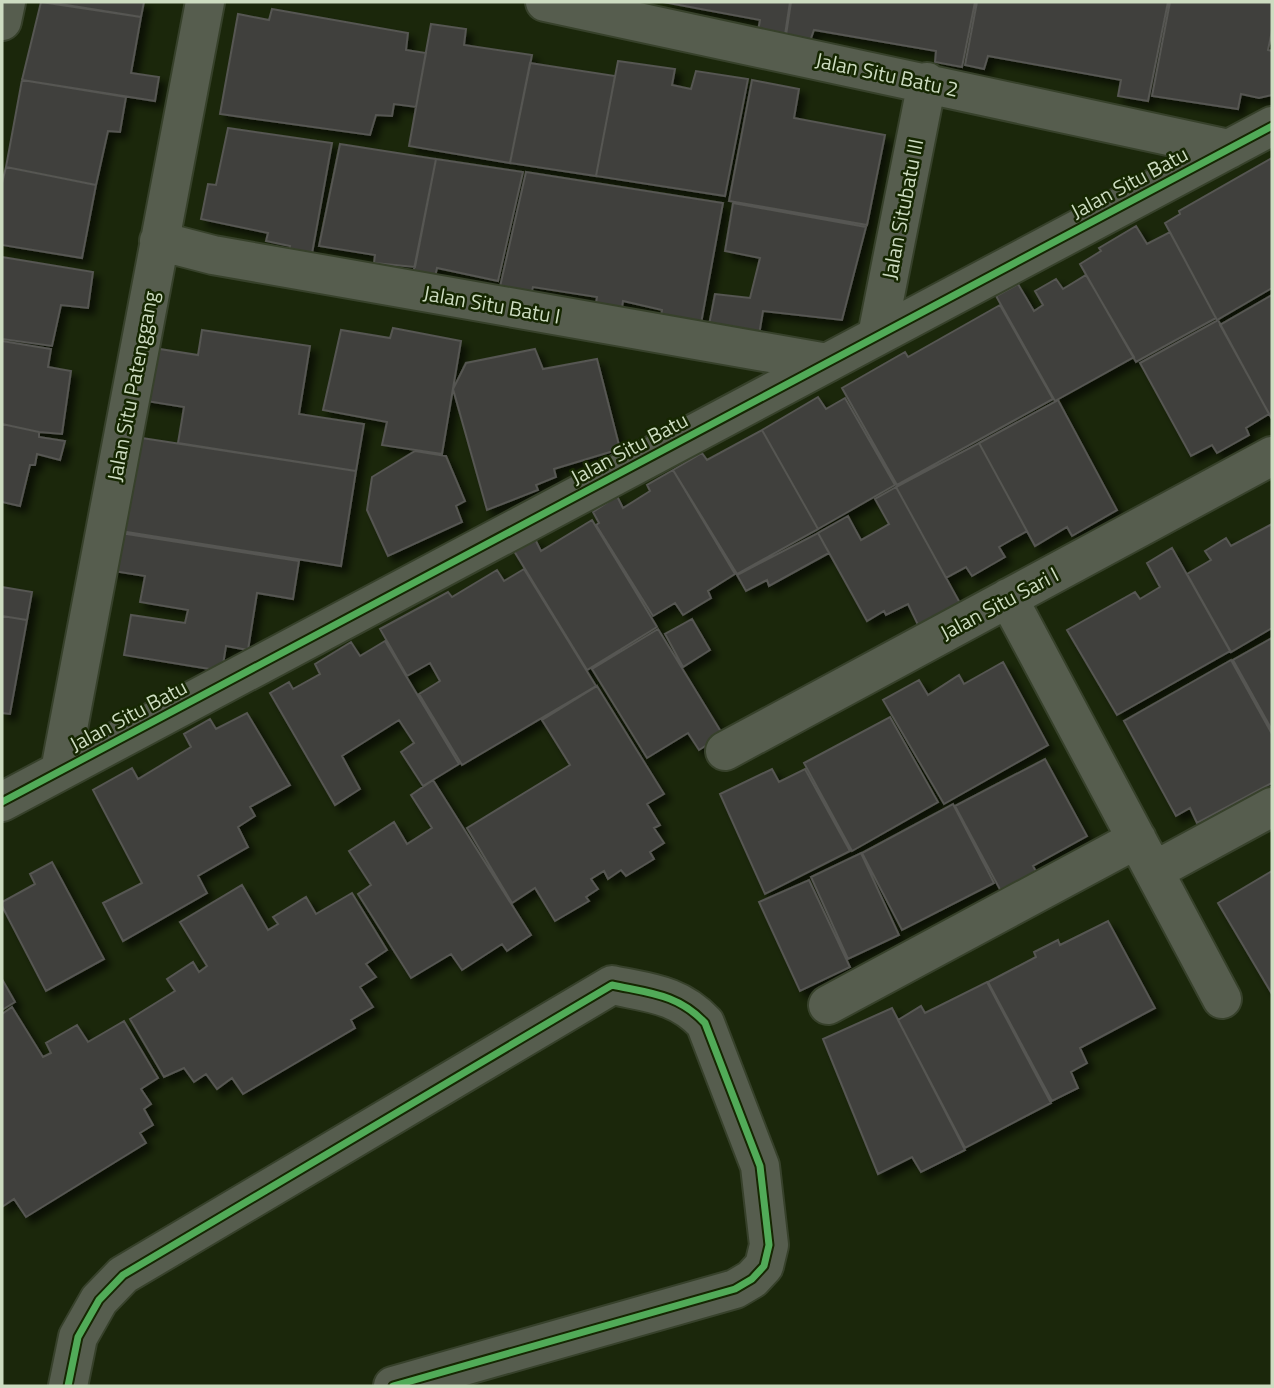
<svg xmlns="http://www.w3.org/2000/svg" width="1274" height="1388" font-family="'Titillium Web',sans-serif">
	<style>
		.building { fill: #40413d; stroke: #565652; stroke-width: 2; filter: url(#shadow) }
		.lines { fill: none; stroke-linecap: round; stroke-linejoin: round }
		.minor-casing { stroke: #37412b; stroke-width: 42 }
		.minor { stroke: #565d4e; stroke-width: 38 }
		.cycleway-casing { stroke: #162702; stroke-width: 11 }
		.cycleway { stroke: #51ab58; stroke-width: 7 }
		.labels { text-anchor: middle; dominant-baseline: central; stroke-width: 5; stroke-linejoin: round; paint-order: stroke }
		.street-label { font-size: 21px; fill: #cddcc1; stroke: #162702 }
	</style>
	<defs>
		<filter id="shadow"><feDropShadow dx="6" dy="6" stdDeviation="3.5" flood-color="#0009"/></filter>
	</defs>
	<rect width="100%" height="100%" fill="#1b270b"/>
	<path class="building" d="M41 2 141 17 131 73 159 77 155 101 22 80Z
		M48 2H144L141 17Z
		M663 2H790L785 35 758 31 760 20Z
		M791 2H975L962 67 935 62 936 51 814 30 810 41 786 35Z
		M977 2H1168L1148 101 1118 96 1121 80 988 56 984 69 965 65Z
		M1170 2H1272V31L1268 50 1272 51V95L1259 98 1241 94 1238 109 1152 96Z
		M272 9 408 33 406 50 426 53 416 107 394 104 392 116 376 115 370 135 220 114 238 14 269 20Z
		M431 24 466 29 464 45 532 55 510 163 409 146Z
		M618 61 675 69 672 85 691 89 696 71 748 79 725 196 596 176Z
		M530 63 615 76 596 176 510 163Z
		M22 80 126 97 120 132 108 131 96 185 6 167Z
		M752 80 799 89 794 118 885 135 867 225 729 201Z
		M228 128 332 143 311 259 288 255 290 246 266 241 268 233 201 219 208 184 216 185Z
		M340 144 436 159 415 267 374 263 375 255 319 246Z
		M1272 158V288L1217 320 1165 223 1180 214 1179 211Z
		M436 159 523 172 498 281 437 268 435 277 413 274Z
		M6 167 96 185 82 258 2 245V183Z
		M526 172 723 203 700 329 660 323 662 310 623 301 621 314 595 309 597 297 533 287 530 297 499 291Z
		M733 203 866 227 842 320 763 311 759 335 708 330 715 294 750 298 760 258 725 251Z
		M1136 226 1147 244 1170 232 1216 318 1136 362 1080 264 1101 251 1099 248Z
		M2 257 93 272 88 308 61 305 52 346 2 339Z
		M1086 275 1134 357 1055 401 996 296 1018 284 1034 311 1043 305 1035 291 1056 279 1063 289Z
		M1272 295V419L1220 325Z
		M1000 305 1053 399 897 485 842 388 905 352 908 357Z
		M1218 320 1269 414 1246 428 1249 435 1217 453 1212 445 1191 456 1140 363Z
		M393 328 461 341 442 454 382 445 387 422 323 410 341 330 390 338Z
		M202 330 310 346 299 414 364 424 356 471 178 443 184 407 140 400 147 347 198 355Z
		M2 341 51 349 48 367 71 371 62 434 39 432 2 424Z
		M535 349 543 369 597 359 620 449 554 469 556 477 536 485 538 490 487 510 453 389 466 363Z
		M818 397 826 409 845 398 895 485 818 529 762 430Z
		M1058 400 1117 510 1072 536 1067 527 1035 546 979 443Z
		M2 424 39 432V437L65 441 60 460 37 454 35 465H30L20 506 2 502Z
		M762 430 818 529 737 574 673 470 702 453 707 460Z
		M129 436 356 471 341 566 114 530Z
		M979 443 1027 531 999 547 1005 557 972 576 966 567 946 578 896 487Z
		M415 451 446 456 465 501 456 506 462 522 388 556 367 510 372 477Z
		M673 470 735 574 708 591 711 598 683 615 675 603 653 616 596 525 599 523 593 512 617 496 623 508 650 491 647 485Z
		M896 487 960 603 918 625 908 604 886 615 884 611 867 621 818 533 848 516 861 540 889 524 875 499Z
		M592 520 657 627 587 670 514 551 535 539 541 551Z
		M1272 524V628L1231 652 1187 574 1211 560 1205 551 1226 538 1231 546Z
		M114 532 299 561 293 599 257 593 248 650 226 646 222 671 124 655 131 615 185 623 188 610 140 602 145 576 107 570Z
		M818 533 829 553 769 586 767 580 746 591 737 575Z
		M1172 548 1230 651 1117 715 1067 630 1135 592 1140 599 1160 587 1147 563Z
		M524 569 596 686 462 765 419 694 440 681 430 663 407 676 380 629 448 592 452 597 497 570 504 581Z
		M2 587 32 592 27 620 2 616Z
		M2 616 27 620 10 714 2 713Z
		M692 619 710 650 683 667 665 634Z
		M658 629 723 735 699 750 688 733 647 758 592 669Z
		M1272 638V730L1233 660Z
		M385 641 459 764 423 786 401 752 414 743 399 720 342 756 360 789 335 805 270 693 289 682 293 689 320 674 315 664 351 642 360 656Z
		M1231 660 1272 734V783L1197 823 1190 808 1176 816 1124 721Z
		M1003 662 1048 745 944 804 883 700 919 680 928 695 959 675 964 684Z
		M597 686 664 794 647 804 660 825 654 828 664 843 650 852 654 859 626 876 621 870 608 879 604 871 591 879 598 889 586 897 589 901 555 921 535 888 512 903 467 828 570 765 542 720Z
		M247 713 290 785 250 807 255 816 238 827 248 847 198 876 207 893 123 941 103 903 142 883 93 790 132 768 138 779 191 747 184 734 210 719 216 729Z
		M890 717 938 802 852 851 804 763Z
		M1045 759 1087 836 1033 866 1039 877 1003 895 955 806Z
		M772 769 779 782 805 769 850 851 765 894 720 794Z
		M433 780 531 935 507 951 502 944 462 970 451 954 411 978 358 894 371 885 349 851 394 822 407 844 432 828 411 795Z
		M953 804 994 883 902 930 862 853Z
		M861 853 899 935 848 959 811 877Z
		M52 862 104 959 46 991 2 906V902L35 884 30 874Z
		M1272 871V994L1218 903Z
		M809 880 850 967 800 991 759 902Z
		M242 885 268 930 278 924 273 917 306 897 316 914 352 893 387 950 366 964 376 977 360 987 373 1007 351 1020 355 1028 243 1094 232 1078 217 1089 206 1074 194 1082 184 1068 164 1077 130 1019 175 991 167 979 193 962 199 972 207 966 180 922Z
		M1108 921 1155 1008 1080 1048 1087 1063 1071 1072 1078 1088 1052 1101 988 982 1036 957 1034 952 1058 940 1060 945Z
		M2 979 15 1002 2 1010Z
		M987 982 1051 1103 965 1148 898 1020 921 1006 925 1013Z
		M12 1007 43 1057 51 1053 46 1043 77 1025 88 1042 124 1021 158 1078 141 1089 151 1104 144 1109 153 1125 140 1133 146 1143 26 1217 14 1199 2 1207V1014Z
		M892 1008 965 1150 921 1172 912 1157 878 1174 823 1039Z"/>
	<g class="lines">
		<defs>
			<path id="minor" d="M545 2 1229 149
				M2 21 6 2
				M159 241 213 255 827 363
				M877 336 927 82
				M1008 598 1222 999
				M725 751 1272 456
				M60 771 205 2
				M2 802 1272 126
				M1154 871 1272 807
				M828 1005 1137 839
				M68 1386 78 1337 99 1300 123 1275 612 985C649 993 678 994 705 1023L760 1166 769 1245 764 1266 752 1279 735 1289 393 1386"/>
		</defs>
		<use href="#minor" class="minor-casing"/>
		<use href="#minor" class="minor"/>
		<defs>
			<path id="cycleway" d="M2 802 1272 126
				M68 1386 78 1337 99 1300 123 1275 612 985C649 993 678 994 705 1023L760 1166 769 1245 764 1266 752 1279 735 1289 393 1386"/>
		</defs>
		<use href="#cycleway" class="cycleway-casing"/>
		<use href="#cycleway" class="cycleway"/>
	</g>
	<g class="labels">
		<g class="street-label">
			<text transform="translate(887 74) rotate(12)">Jalan Situ Batu 2</text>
			<text transform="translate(1129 182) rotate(-28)">Jalan Situ Batu</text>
			<text transform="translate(902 209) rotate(-79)">Jalan Situbatu III</text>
			<text transform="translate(492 304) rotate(10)">Jalan Situ Batu I</text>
			<text transform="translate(132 386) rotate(-79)">Jalan Situ Patenggang</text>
			<text transform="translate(629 448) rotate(-28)">Jalan Situ Batu</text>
			<text transform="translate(999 603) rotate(-28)">Jalan Situ Sari I</text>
			<text transform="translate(128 715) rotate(-28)">Jalan Situ Batu</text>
		</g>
	</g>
	<rect width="1274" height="1388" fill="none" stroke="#cddcc1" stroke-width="7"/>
</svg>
